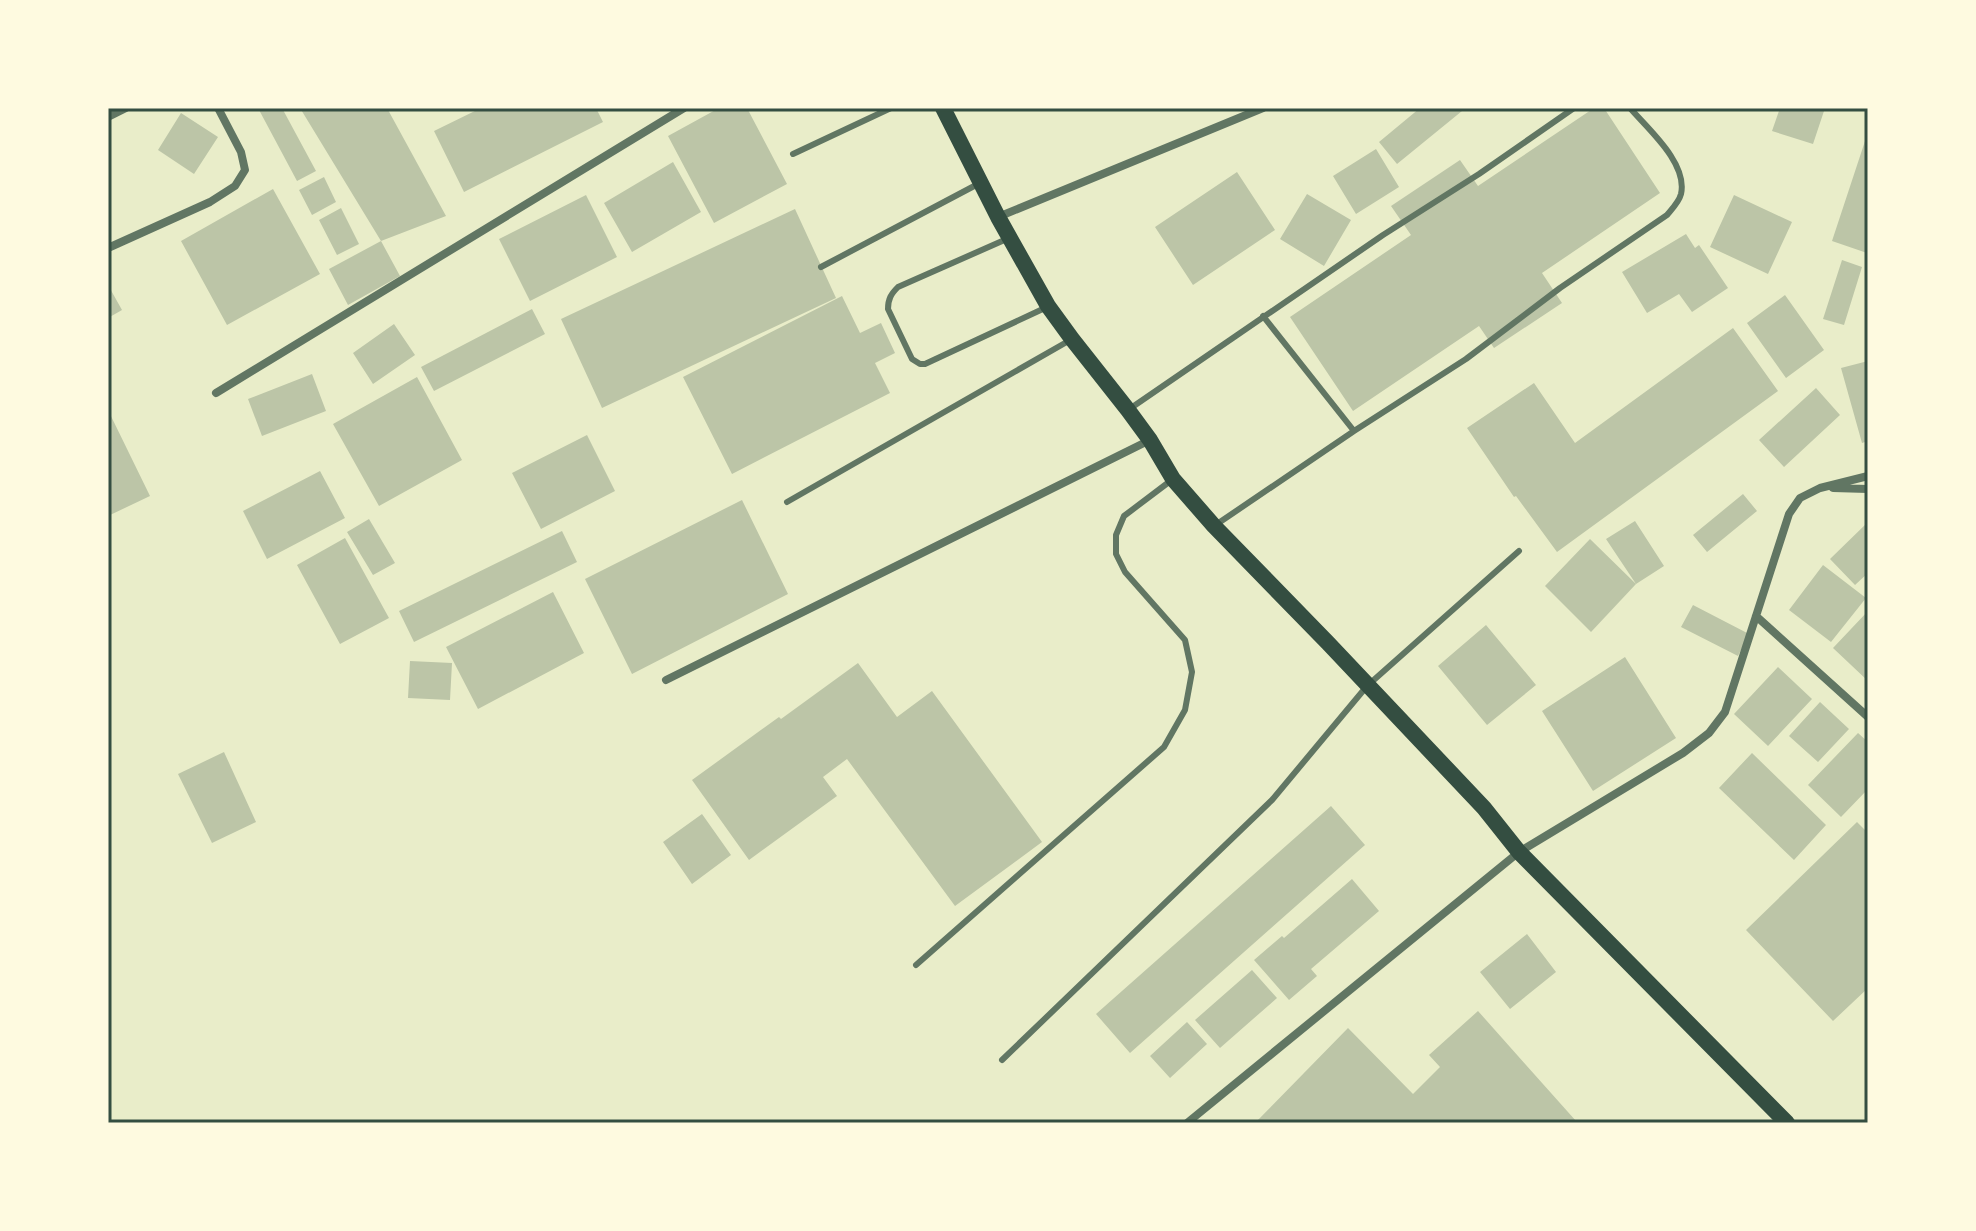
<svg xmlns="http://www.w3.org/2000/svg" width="1976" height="1231" font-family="'PT Sans Narrow',sans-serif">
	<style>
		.building { fill: #bcc5a7 }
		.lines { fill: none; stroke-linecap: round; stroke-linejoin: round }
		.service { stroke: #617663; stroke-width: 6 }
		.minor { stroke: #617663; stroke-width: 8 }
		.secondary { stroke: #344e41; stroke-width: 16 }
		.neatline { fill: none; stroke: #344e41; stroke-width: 3 }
	</style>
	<rect width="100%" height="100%" fill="#e9edc9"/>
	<path class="building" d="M258 108H282L316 171 297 181Z
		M300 108H387L446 216 381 241Z
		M481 108H596L603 122 464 192 434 131Z
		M719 108H747L787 184 714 223 668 136Z
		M1420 108H1475V110L1462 111 1397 164 1379 142Z
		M1594 108H1604L1660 193 1542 273 1562 303 1494 348 1479 326 1353 411 1290 317 1411 235 1391 206 1460 160 1478 186Z
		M1780 108H1825L1813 144 1772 131Z
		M181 113 218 137 194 174 158 150Z
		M1867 135 1868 250 1867 253 1832 241Z
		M1376 149 1399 187 1356 214 1333 176Z
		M673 162 701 212 632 252 604 203Z
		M1237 172 1275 230 1193 285 1155 227Z
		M324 177 336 202 312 215 299 190Z
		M273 189 320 274 227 325 181 241Z
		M1307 194 1351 220 1324 266 1280 239Z
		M586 195 617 257 530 301 499 239Z
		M1734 195 1792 222 1768 274 1710 247Z
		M341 208 359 244 337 255 319 220Z
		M795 209 836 298 602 408 561 319Z
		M1686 234 1695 248 1699 245 1728 288 1692 312 1679 294 1647 313 1622 272Z
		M381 241 400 276 348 305 329 269Z
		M1842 260 1862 267 1844 325 1823 319Z
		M108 285 122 310 108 318Z
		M1785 295 1824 350 1786 378 1747 323Z
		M842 296 860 333 881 323 895 353 875 363 890 393 732 474 683 377Z
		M532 309 545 334 434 391 421 367Z
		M394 324 415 355 373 384 353 353Z
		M1733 328 1778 391 1557 552 1516 496 1514 497 1467 428 1534 383 1575 443Z
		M1868 361V441L1862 443 1841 368Z
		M312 374 326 411 262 436 248 399Z
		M417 377 462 460 379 506 333 424Z
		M1816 388 1840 415 1784 467 1759 440Z
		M108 410 150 496 108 516Z
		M587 435 615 491 541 529 512 473Z
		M320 471 345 518 267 559 243 511Z
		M1743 494 1757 511 1707 552 1693 535Z
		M742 500 788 594 632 674 585 579Z
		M369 519 395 563 373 575 347 532Z
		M1635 521 1664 566 1636 584 1591 632 1545 586 1590 539 1636 584 1606 539Z
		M1868 522V573L1855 585 1830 559Z
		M562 531 577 562 414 642 399 611Z
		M345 538 389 618 340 644 297 565Z
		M1823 565 1866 598 1831 642 1789 610Z
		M553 592 584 653 478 709 446 647Z
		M1693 605 1749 634 1738 656 1681 627Z
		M1868 611V681L1833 648Z
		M1486 625 1536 685 1487 725 1438 666Z
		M1625 657 1676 738 1593 791 1542 711Z
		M410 661 452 663 450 700 408 698Z
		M858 663 897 717 932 691 1042 842 955 906 847 759 823 777 837 796 749 860 692 780 779 717 781 719Z
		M1778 667 1812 699 1768 746 1734 714Z
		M1820 702 1849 729 1818 762 1789 736Z
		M1858 733 1868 742V789L1841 817 1808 785Z
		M224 752 256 822 212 843 178 774Z
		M1752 753 1826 825 1794 860 1719 788Z
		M1331 806 1365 845 1130 1053 1096 1014Z
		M702 814 731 855 692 884 663 842Z
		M1857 822 1868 833V988L1833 1021 1746 930Z
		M1352 879 1379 911 1311 969 1317 976 1289 1000 1254 960 1282 936 1284 938Z
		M1527 934 1556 972 1510 1009 1480 972Z
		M1252 970 1277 998 1220 1048 1195 1020Z
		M1478 1011 1576 1121 1574 1123H1255L1348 1028 1413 1094 1440 1067 1429 1055Z
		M1187 1022 1207 1044 1170 1078 1150 1056Z"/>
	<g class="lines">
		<path class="service" d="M793 154 891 108
			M1009 238 898 287C891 294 888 299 888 309L912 359 920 364H925L1045 308
			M821 267 978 184
			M1263 316 1354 431
			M1128 410 1383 235 1479 174 1574 108
			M787 502 1072 339
			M1217 524 1354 431 1466 359 1560 288 1667 215C1672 209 1679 202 1681 194 1688 163 1648 129 1630 108
			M916 965 1164 747 1185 710 1192 672 1185 640 1125 572 1116 554V535L1124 516 1173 479
			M1002 1060 1272 800 1367 686 1519 551"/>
		<path class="minor" d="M108 117 126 108
			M998 217 1263 108
			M108 248 210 202 235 186 245 170 241 152 218 108
			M216 393 684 108
			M1833 488 1868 489
			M1756 616 1868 717
			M666 680 1150 440
			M1187 1123 1519 852 1683 753 1709 733 1725 712 1789 514 1800 498 1820 488 1868 476"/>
		<path class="secondary" d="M943 108 998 217 1048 306 1072 339 1128 410 1150 440 1173 479 1214 526 1328 643 1484 808 1519 852 1787 1123"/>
	</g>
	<rect width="1976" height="1231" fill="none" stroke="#fefae0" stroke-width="220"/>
	<rect x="110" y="110" width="1756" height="1011" class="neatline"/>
</svg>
